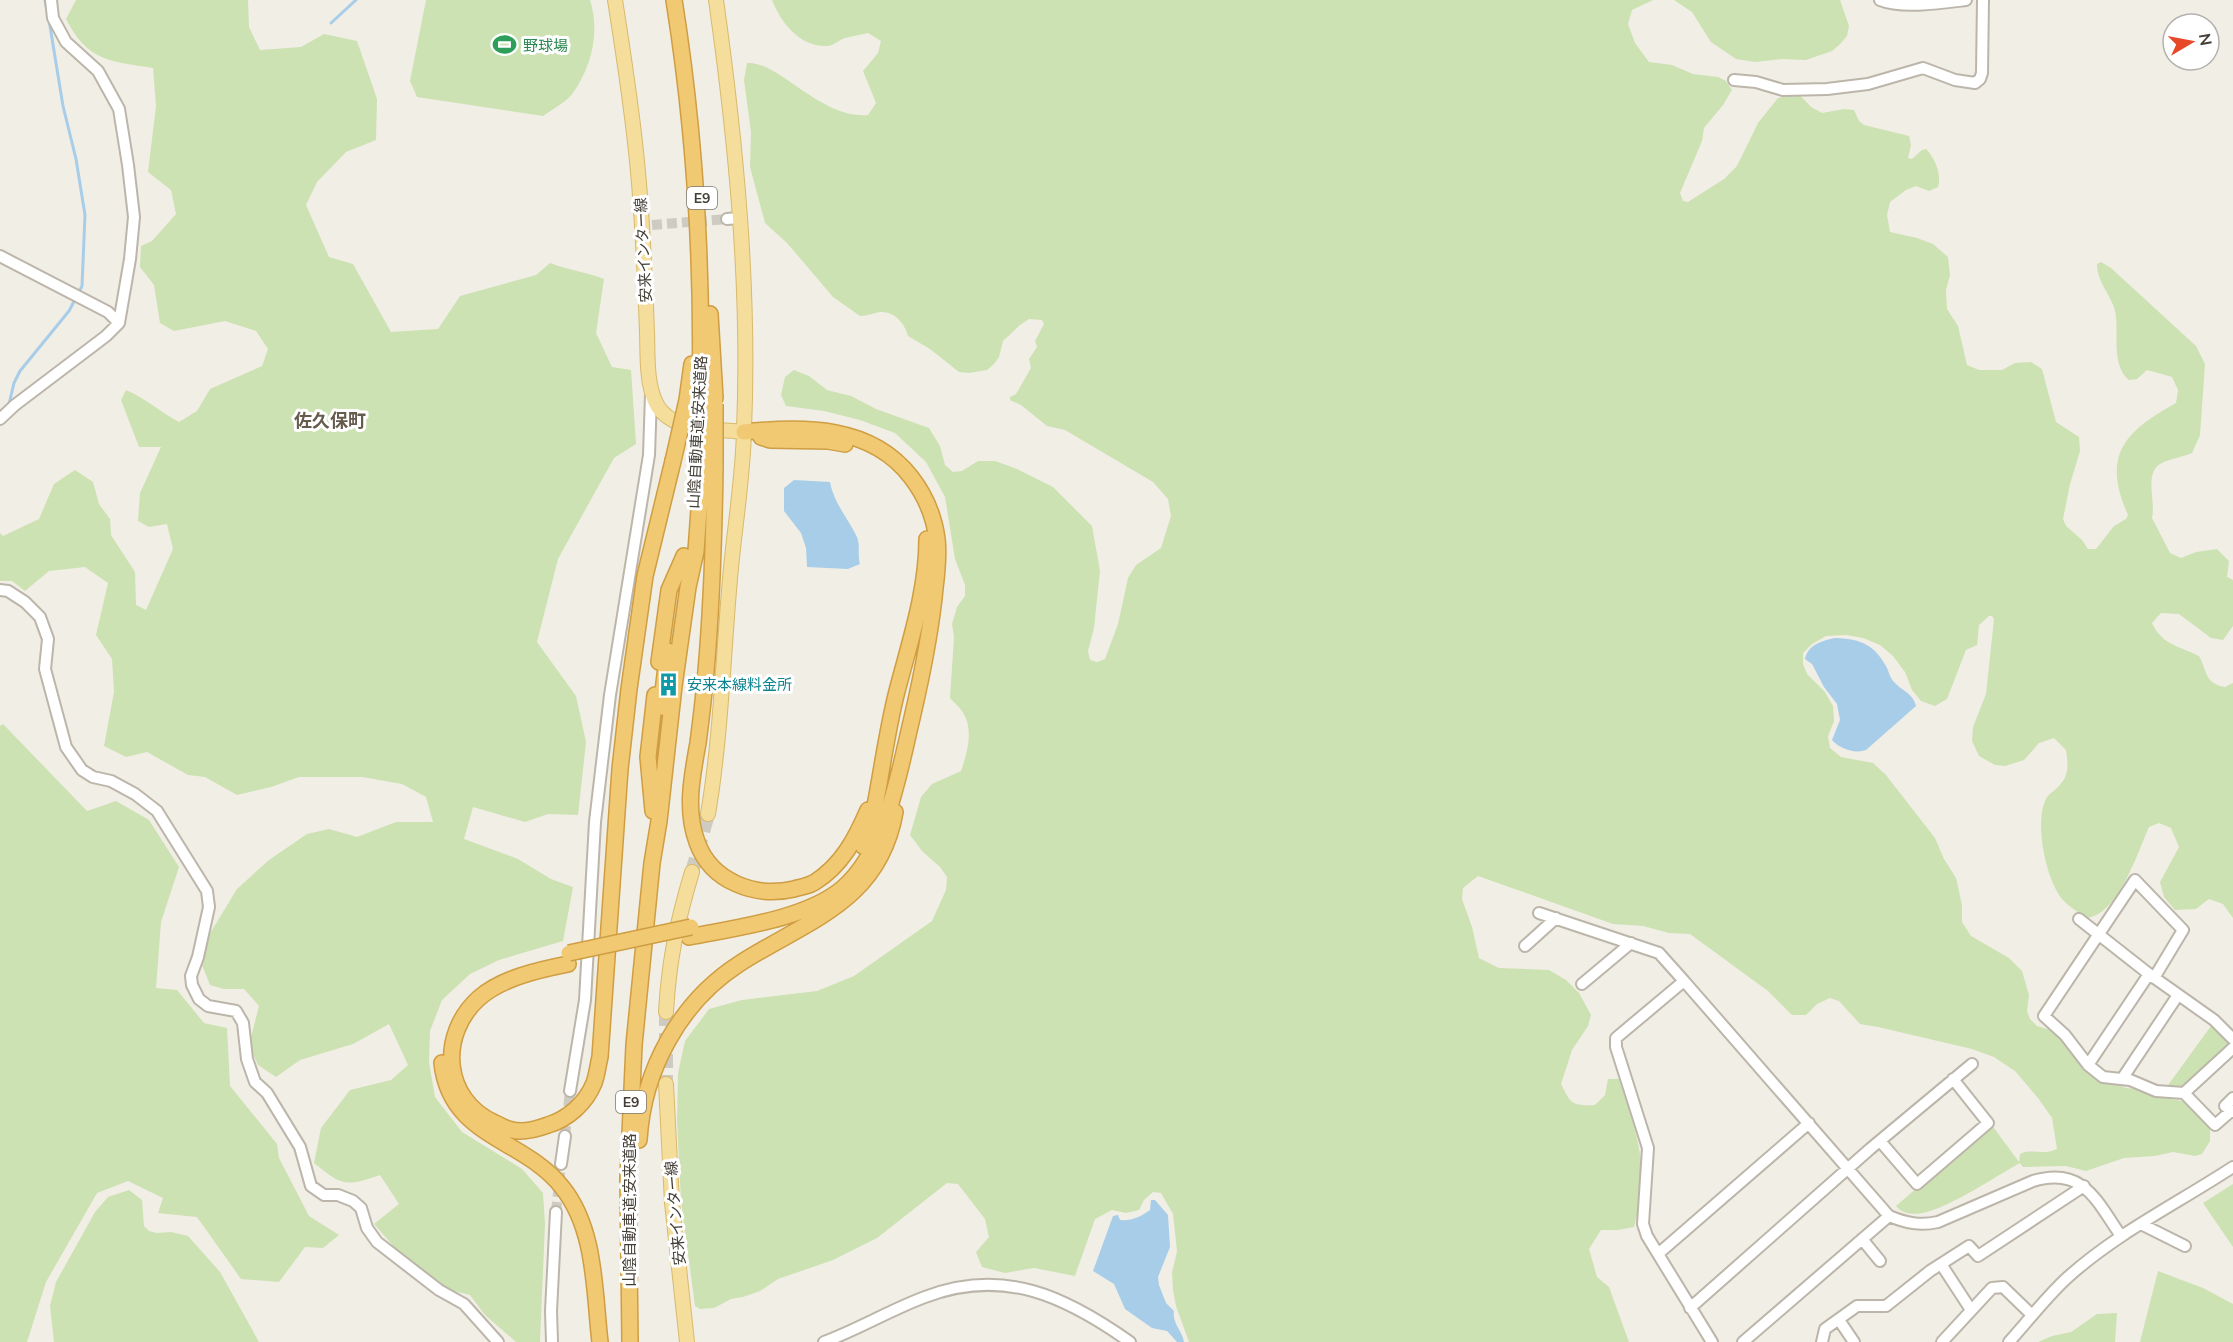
<svg xmlns="http://www.w3.org/2000/svg" width="2233" height="1342" font-family="Mulish,'Noto Sans JP',sans-serif">
	<style>
		.green { fill: #cce2b2 }
		.water { fill: #a7cde9 }
		.lines { fill: none; stroke-linecap: round; stroke-linejoin: round }
		.stream { stroke: #a7cde9; stroke-width: 3 }
		.minor-tunnel { stroke: #cecbc3; stroke-width: 10; stroke-dasharray: 10 5; stroke-linecap: butt }
		.major-tunnel { stroke: #cecbc3; stroke-width: 14; stroke-dasharray: 14 7; stroke-linecap: butt }
		.minor-casing { stroke: #bcb6aa; stroke-width: 14 }
		.major-casing { stroke: #d8ba6d; stroke-width: 16 }
		.highway-casing { stroke: #cf9e43; stroke-width: 18 }
		.minor { stroke: #fff; stroke-width: 10 }
		.major { stroke: #f5dd9b; stroke-width: 14 }
		.highway { stroke: #f1c972; stroke-width: 15 }
		.highway-bridge-casing { stroke: #cf9e43; stroke-width: 18; stroke-linecap: butt }
		.highway-bridge { stroke: #f1c972; stroke-width: 15 }
		.labels { text-anchor: middle; dominant-baseline: central; stroke-width: 6; stroke-linejoin: round; paint-order: stroke }
		.shield { fill: #fff; stroke: #7b7872; stroke-width: 1.5 }
		.shield-label { font-size: 14px; font-weight: bold; fill: #433e36 }
		.leisure-label { font-size: 15px; fill: #27864d; stroke: #fff; text-anchor: start }
		.street-label { font-size: 15px; fill: #433e36; stroke: #fff }
		.culture-label { font-size: 15px; fill: #0d838f; stroke: #fff; text-anchor: start }
		.quarter-label { font-size: 18px; font-weight: bold; fill: #655c4e; stroke: #fff }
	</style>
	<rect width="100%" height="100%" fill="#f1eee6"/>
	<path class="green" d="M76 0H248L249 27 260 50 301 47 324 34 357 41 377 99 376 140 346 152 317 182 306 205 329 257 353 264 391 332 438 329 460 296 536 275 550 263C568 270 586 272 604 279L596 333 612 367 631 370 636 444 614 458 558 559 537 642 576 696 586 742 578 815 548 814 525 822 473 807 464 839 518 859 551 879 573 887 563 941 499 960 470 974 442 1000 430 1031 429 1062 435 1097 462 1132 522 1169 543 1193 545 1224 540 1342H516L485 1315 470 1295 446 1289 396 1249 374 1224 399 1204 380 1175C346 1187 342 1186 314 1163L321 1128 350 1090 391 1080 408 1065 389 1024 353 1044 300 1060 276 1077 258 1065 249 1045 259 1006 244 989H224L210 985 202 965 209 935 237 889 269 860 307 834 329 829 357 837 396 822H433L426 797 402 784 362 777H299L271 787 237 795 205 777 188 775 147 752 126 757 104 746 114 692 112 659 96 635 108 583 85 567 49 571 25 591 12 581H0V533L3 536 39 519 54 484 75 470 93 482 99 504 110 519 111 535 135 572 136 605 146 610 173 549 167 524 149 527 138 521 140 493 161 447H139L121 400 126 390C145 398 160 412 179 422L197 411 210 389 262 366 268 349 256 331 225 321 174 331 160 323 154 285 140 267 141 246 152 241 176 214 171 190 148 172 156 106 153 68C110 61 88 62 66 19Z
		M426 0H590C600 32 592 66 573 93 566 102 553 109 543 116L417 97 410 81Z
		M772 0H1653L1632 10 1628 24 1635 43 1649 62 1672 65 1693 74 1718 77 1726 81 1732 90 1723 105 1704 128 1702 141 1680 193 1683 201 1688 202 1724 179 1737 166 1758 123 1778 98 1798 93 1811 107 1822 113 1844 109 1854 110 1859 121 1864 125 1909 136 1911 145 1908 158 1912 159 1922 150 1926 149C1935 158 1942 175 1938 187L1929 191 1916 186 1906 190 1890 202 1887 215 1890 232 1917 238 1933 244 1948 257 1950 275 1946 290 1947 309 1958 326 1967 365 1979 370H2002L2015 363 2031 362 2042 369 2056 422 2079 437 2080 451 2070 484 2063 519 2066 526 2082 540 2088 549H2096L2114 526 2126 519 2128 515C2101 455 2125 431 2176 403L2178 390 2172 377 2147 370 2137 379 2129 380C2112 366 2118 337 2116 317 2115 298 2097 285 2097 264L2101 262 2111 268 2196 346 2205 364 2200 435 2192 453C2183 457 2168 459 2160 464 2144 474 2156 502 2152 518L2170 553 2181 558 2196 552 2217 549 2229 561 2227 577 2233 580V626L2223 640 2211 638 2179 614 2161 613 2152 623C2162 645 2179 646 2199 656 2208 672 2204 683 2225 687L2233 683V918L2223 904 2209 899 2196 909 2175 910 2164 897 2160 882 2179 847 2171 828 2159 823 2149 827C2138 851 2117 919 2084 918 2078 911 2069 907 2063 900 2046 881 2033 820 2047 797 2049 794 2054 791 2057 788 2070 776 2068 765 2066 750L2054 738 2039 743 2024 760 2005 766 1995 765 1979 756 1972 741 1973 727 1986 694 1994 619 1992 616H1989L1979 625 1977 645 1966 650 1947 699 1935 706 1921 701 1912 690 1905 672 1893 656 1880 645 1863 638 1846 635 1826 636 1812 644 1803 653V664L1807 674 1825 692 1833 706 1834 721 1828 736 1830 748 1841 757 1873 763 1886 775 1935 838 1944 859 1956 878 1962 905V922L1971 936 2009 958 2022 971 2029 995 2027 1011 2030 1019 2037 1026 2054 1031 2074 1053 2081 1065 2094 1075 2126 1088 2146 1090 2162 1097 2186 1102 2210 1126V1141L2202 1154 2195 1156 2173 1152 2155 1156 2124 1158 2086 1171 2066 1166 2023 1167 2020 1163C1993 1178 1955 1204 1927 1212 1916 1215 1903 1215 1896 1206L1991 1124 2019 1162 2020 1154C2031 1148 2043 1156 2057 1149L2052 1118 2038 1098 2015 1071 1994 1057 1972 1049 1878 1027 1860 1024 1839 1001 1830 998 1817 1004 1806 1015H1792L1768 991 1690 934 1669 933 1643 926 1613 924 1478 876 1463 888 1462 899 1472 927 1479 958 1499 968 1549 970 1566 980 1579 993 1591 1015 1588 1026 1572 1050 1561 1084C1571 1104 1572 1106 1595 1105L1605 1095 1608 1079H1619C1637 1136 1651 1166 1634 1227L1618 1230H1601L1589 1249 1597 1277 1609 1287 1629 1342H1189L1176 1306 1173 1290 1172 1273 1177 1251 1173 1214 1161 1193 1153 1192 1144 1200 1139 1210 1126 1213 1112 1210 1095 1219 1075 1276 1034 1268 1005 1273 982 1267 976 1252 989 1237 985 1219 958 1184 947 1183 877 1238 833 1260 778 1279 760 1291 743 1297 731 1299 714 1308 700 1309 695 1306 681 1201 677 1120 678 1073 685 1041 709 1009 742 1000 817 991 854 976 932 921 946 890 947 877 940 867 922 851 910 835 921 797 932 784 961 771C967 754 974 729 963 713 960 707 954 703 950 698L954 637 952 624 957 607 965 596V585L955 559 945 497 926 462 895 433 860 420 824 411 786 406 781 395 785 377 794 370 809 376 827 390 851 396 876 409 929 428 940 446 945 465 953 472 962 471 978 461H995L1017 469 1053 487 1092 526 1100 571 1094 628 1088 651 1090 660 1097 662 1105 659 1118 624 1128 578 1136 565 1161 548 1171 516 1168 499 1153 482 1065 430 1047 426 1021 405 1010 400V397L1016 394 1031 368 1029 359 1037 347 1035 341 1044 324 1042 320 1029 319 1020 325 1003 341 999 357 994 364 987 370 969 373 959 372 930 349 908 336C905 324 895 311 880 312 874 313 867 316 860 316L833 297 787 243 765 223 750 167 751 132 744 80 747 63C778 60 821 120 868 115L876 103 863 71 878 53 881 41 868 33C861 35 852 36 845 38 839 40 833 46 827 46 800 47 781 23 772 0Z
		M1674 0H1840L1849 26 1847 36 1840 44 1832 51 1806 60 1782 59 1755 62 1736 59 1711 42 1692 12Z
		M3 724 87 811 116 801 149 820 179 867 161 922 156 988 177 990 204 1023 227 1028 230 1086 277 1144 279 1158 309 1216 339 1235 323 1248 305 1247 279 1282 241 1279 197 1217 158 1213 163 1198 128 1181 97 1193 46 1282 27 1342H0V726Z
		M2211 1026H2213L2228 1041 2229 1044 2182 1089 2166 1088Z
		M2233 1184V1247L2203 1203Z
		M129 1190 142 1200 144 1226 149 1231 157 1233 171 1232 188 1236 220 1272 259 1342H54L50 1306 56 1282 95 1212 108 1197Z
		M2158 1271 2203 1288 2233 1304V1342H2140Z
		M2117 1313 2115 1342H2038L2052 1336 2071 1332 2097 1314Z"/>
	<path class="water" d="M794 480 830 482C834 503 847 517 856 535 861 543 857 555 860 564L848 569 807 567 806 548 801 533 784 511V488Z
		M1835 638C1859 639 1873 643 1886 666 1889 671 1889 677 1894 682 1902 691 1913 693 1916 706L1866 750C1855 754 1840 749 1832 740L1840 720 1837 704 1824 687 1812 664 1805 659C1808 645 1821 641 1835 638Z
		M1151 1200H1155L1168 1215 1170 1247 1158 1277 1159 1285 1166 1303 1174 1311C1172 1324 1182 1330 1184 1342H1177L1167 1331 1152 1328 1125 1309 1114 1284 1093 1271 1113 1216 1118 1215 1120 1220C1132 1221 1140 1217 1150 1210Z"/>
	<g class="lines">
		<path class="stream" d="M45 0 47 11
			M331 23 356 0
			M9 404 14 383 20 371 69 311 82 286 85 215 76 159 63 106 49 20"/>
		<path class="minor-tunnel" d="M652 225 727 219
			M565 1136 570 1091
			M556 1212 561 1164"/>
		<path class="major-tunnel" d="M692 872 708 814
			M666 1012V1084"/>
		<defs>
			<path id="minor" d="M1880 0C1902 9 1942 3 1966 0
				M1734 80 1756 82 1783 90 1827 89 1868 84 1923 68 1955 80 1975 83 1980 79 1982 73 1983 0
				M727 219 739 218
				M0 256 108 312 119 323
				M0 419 15 405 106 336 119 323 130 259 134 217 128 165 119 109 98 71 66 42 53 18 51 0
				M0 590 8 591 25 602 40 617 48 639 45 669 66 747 82 770 93 777 111 781 135 794 157 811 207 891 209 907 198 957 191 976 192 985 199 999 208 1006 236 1011 243 1023 247 1059 255 1082 267 1093 300 1147 311 1186 324 1195H338L353 1201 361 1208 367 1228 377 1242 439 1290 464 1304 498 1342
				M1539 913 1659 953 1684 981 1616 1038V1047L1648 1148 1643 1224 1647 1236 1712 1342
				M2079 919 2149 974 2214 1020 2233 1039
				M1525 946 1556 918
				M2149 974 2088 1065 2103 1077 2130 1080 2156 1091 2184 1093 2215 1125 2231 1111
				M1684 981 1889 1216C1906 1223 1920 1226 1938 1222L2033 1181C2083 1166 2096 1200 2121 1236
				M1582 984 1631 943
				M2088 1065 2065 1035 2044 1016 2135 880 2183 930 2154 978
				M2122 1079 2178 995
				M570 1091 585 1000 595 822 610 695 649 455 651 395
				M2184 1093 2233 1048
				M2233 1098 2225 1106 2233 1112
				M1880 1141 1917 1184 1988 1123 1953 1079
				M561 1164 565 1136
				M2141 1224 2185 1246
				M1862 1239 1880 1261
				M1658 1254 1809 1123
				M1941 1264 1971 1310
				M1690 1308 1870 1149 1972 1064
				M1839 1320 1854 1342
				M552 1342 551 1311 556 1212
				M824 1342C859 1329 890 1310 925 1297 1004 1267 1065 1296 1130 1342
				M1743 1342 1889 1216
				M1822 1342 1825 1329 1857 1306H1886L1930 1271 1969 1246 1978 1256 2084 1186
				M1942 1342 1992 1288 2003 1287 2032 1315
				M2009 1342C2029 1320 2046 1297 2068 1277 2117 1233 2178 1203 2233 1167"/>
			<path id="major" d="M615 0C624 57 633 114 638 172 643 225 645 279 647 332 648 356 645 393 662 412 681 432 718 429 744 432
				M708 814C721 737 723 658 730 579 734 530 743 480 744 430 750 287 736 142 716 0
				M666 1012C669 960 677 922 692 872
				M666 1084 672 1203 687 1342"/>
			<path id="highway" d="M674 0C695 132 703 264 700 398
				M710 314 715 398
				M687 400 692 364
				M761 437 770 440 828 441 845 444
				M715 467C714 535 712 603 706 671 704 695 701 720 698 743 692 776 685 810 697 842 711 882 756 898 794 889 801 887 809 886 815 882 842 865 856 838 868 810
				M659 662 669 590 684 556
				M661 707 668 651
				M653 811 648 757 655 695
				M863 846 869 835C880 787 885 738 897 691 910 641 927 591 927 539
				M689 937C734 928 807 919 843 888 887 850 899 772 912 718 922 675 931 632 935 588 937 572 939 555 937 539 934 516 925 495 911 477 871 425 804 426 744 432
				M568 964C538 970 502 978 479 998 438 1035 443 1100 495 1123 500 1125 506 1129 512 1130 523 1133 537 1129 548 1125 568 1119 586 1103 594 1083 597 1075 598 1065 600 1057L620 769 629 689 645 576 673 461
				M442 1063C450 1138 524 1138 562 1187 596 1229 594 1291 600 1342
				M639 1140C643 1070 680 1002 739 964 807 920 879 903 895 812
				M630 1342 628 1178 634 1045 652 863 659 821 674 686 688 587 696 551 702 468"/>
		</defs>
		<use href="#minor" class="minor-casing"/>
		<use href="#major" class="major-casing"/>
		<use href="#highway" class="highway-casing"/>
		<use href="#minor" class="minor"/>
		<use href="#major" class="major"/>
		<use href="#highway" class="highway"/>
		<defs>
			<path id="highway-bridge" d="M715 404V467
				M673 461 687 400
				M702 468 705 398
				M569 953 691 927"/>
		</defs>
		<use href="#highway-bridge" class="highway-bridge-casing"/>
		<use href="#highway-bridge" class="highway-bridge"/>
	</g>
	<defs>
		<symbol id="stadium-bare" viewBox="-9 -9 18 18"><path d="M0-5a6.5 5 0 1 0 0 10a6.5 5 0 1 0 0-10ZM-3.5-1.8h7v3.6h-7Z" fill="#2e9e5b" stroke="#fff" stroke-width="2.5" paint-order="stroke"/></symbol>
		<symbol id="building-bare" viewBox="-9 -9 18 18"><path d="M-4-6H4V6H1V3H-1V6H-4ZM-2.5-4.3h1.7v1.8h-1.7ZM.8-4.3h1.7v1.8H.8ZM-2.5-1h1.7V.8h-1.7ZM.8-1h1.7V.8H.8Z" fill="#0f9aa8" stroke="#fff" stroke-width="2.5" paint-order="stroke"/></symbol>
	</defs>
	<g fill-rule="evenodd">
		<use href="#stadium-bare" x="488" y="28" width="33" height="33"/>
		<use href="#building-bare" x="652" y="668" width="33" height="33"/>
	</g>
	<g class="labels">
		<g class="shield">
			<rect x="687" y="187" width="30" height="22" rx="4.5"/>
			<rect x="616" y="1091" width="30" height="22" rx="4.5"/>
		</g>
		<g class="shield-label">
			<text x="702" y="198">E9</text>
			<text x="631" y="1102">E9</text>
		</g>
		<g class="leisure-label">
			<text x="523" y="45">野球場</text>
		</g>
		<g class="street-label">
			<text transform="translate(643 250) rotate(-93)">安来インター線</text>
			<text transform="translate(697 432) rotate(-87)">山陰自動車道;安来道路</text>
			<text transform="translate(629 1210) rotate(-90)">山陰自動車道;安来道路</text>
			<text transform="translate(675 1213) rotate(-95)">安来インター線</text>
		</g>
		<g class="culture-label">
			<text x="687" y="684">安来本線料金所</text>
		</g>
		<g class="quarter-label">
			<text x="330" y="420">佐久保町</text>
		</g>
	</g>
	<g transform="translate(2191 42) rotate(80)"><circle r="28" fill="#ffffff" stroke="#b4b2af" stroke-width="1.5"/>
	<path d="M0-4.5L10 22L0 15L-10 22Z" fill="#e64828"/>
	<text y="-9" font-size="16" font-weight="bold" text-anchor="middle" fill="#433e36">N</text>
	</g>
</svg>
